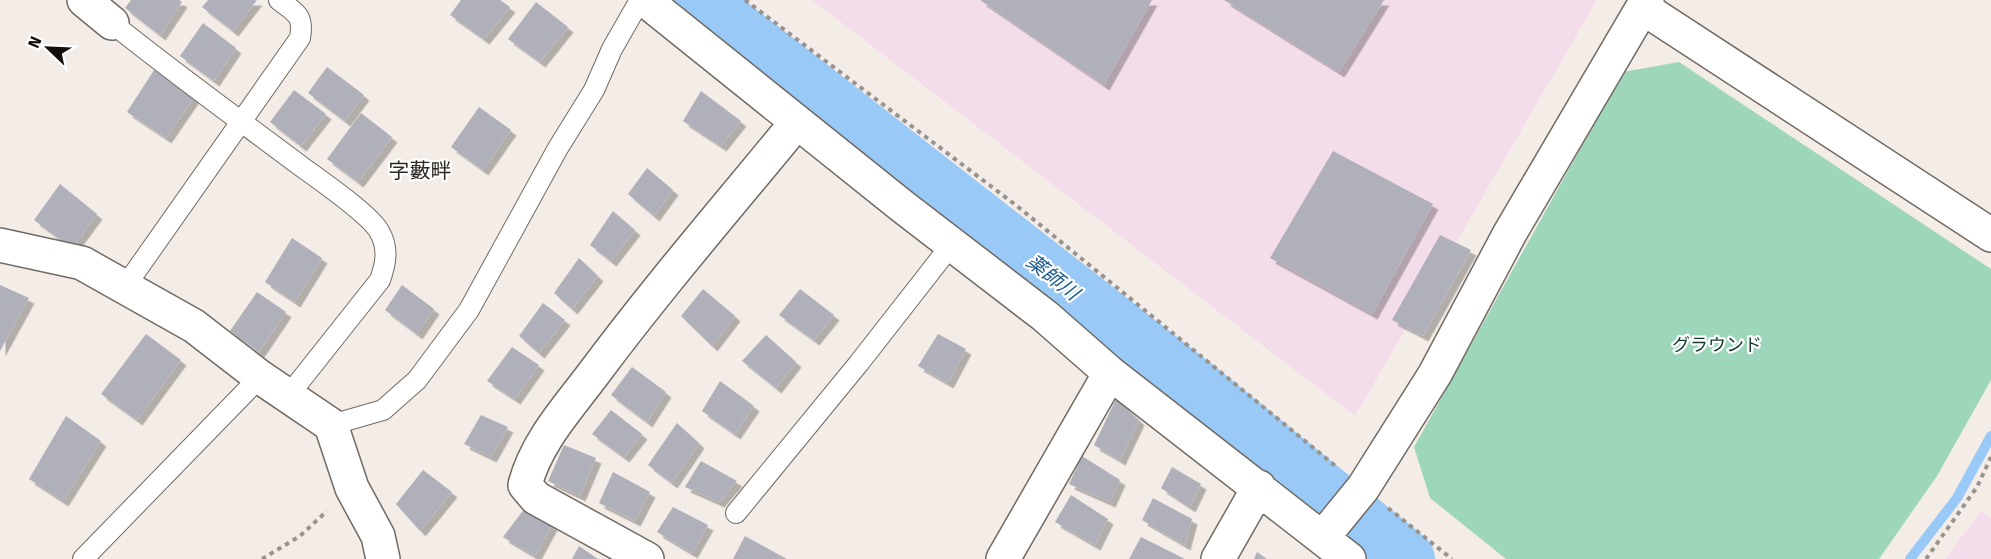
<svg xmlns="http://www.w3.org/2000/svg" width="1991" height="559" font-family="'Fira Sans','Noto Sans JP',sans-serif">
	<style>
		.industrial { fill: #f3ddea }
		.green { fill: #9dd6bb }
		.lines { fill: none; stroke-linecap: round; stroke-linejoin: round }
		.stream { stroke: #98c9f7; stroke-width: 10 }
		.river { stroke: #98c9f7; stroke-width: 58 }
		.building { fill: #afb0b9; filter: url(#shadow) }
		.service-casing { stroke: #716a64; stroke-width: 22 }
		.minor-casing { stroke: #716a64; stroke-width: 36 }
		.path { stroke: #99938f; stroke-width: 4; stroke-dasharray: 4.5 4.5; stroke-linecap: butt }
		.service { stroke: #fff; stroke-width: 20 }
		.minor { stroke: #fff; stroke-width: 33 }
		.labels { text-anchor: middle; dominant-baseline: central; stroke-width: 4.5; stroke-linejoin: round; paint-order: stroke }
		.park-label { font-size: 18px; fill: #123a2a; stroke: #fff }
		.water-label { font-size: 20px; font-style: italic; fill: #1a5b91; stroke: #fff }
		.quarter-label { font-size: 21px; fill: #2d2823; stroke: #fff }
	</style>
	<defs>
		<filter id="shadow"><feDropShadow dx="5.5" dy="5.5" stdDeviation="0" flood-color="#0004"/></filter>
	</defs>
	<rect width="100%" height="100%" fill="#f4ece6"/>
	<path class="industrial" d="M812 0H1597L1355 416Z
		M1981 511 1991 518V559H1945Z"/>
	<path class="green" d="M1679 62 1991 269V380L1937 476 1879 559H1506L1430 498 1414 447 1623 72Z"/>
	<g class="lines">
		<path class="stream" d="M1910 559 1957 498 1991 436"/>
		<path class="river" d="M697 0 1198 390 1406 559"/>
	</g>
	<path class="building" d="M131 0H179L182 2 160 35 125 8Z
		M208 0H257L233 31 202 7Z
		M461 0H500L510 7 484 39 450 15Z
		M980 0H1152L1104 85Z
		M1224 0H1384L1339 72Z
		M536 2 568 27 540 62 508 39Z
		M203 23 236 48 214 81 180 56Z
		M327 67 364 95 345 121 308 93Z
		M154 70 194 97 166 138 127 112Z
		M294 90 326 114 301 146 270 122Z
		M701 91 741 121 721 146 683 121Z
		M479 107 511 130 483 170 451 147Z
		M361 113 392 137 358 182 327 159Z
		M1333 151 1433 204 1372 314 1270 258Z
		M647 168 673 190 654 216 628 194Z
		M60 184 97 214 72 248 34 220Z
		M613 211 635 230 611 261 590 245Z
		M1440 235 1471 250 1423 336 1392 320Z
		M292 238 322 258 295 302 265 282Z
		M579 258 598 276 572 309 554 293Z
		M0 285 29 298 0 351Z
		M402 285 434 309 417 334 385 310Z
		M703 289 735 316 712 346 681 316Z
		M800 289 834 315 814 340 779 315Z
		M257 292 286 312 259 352 230 331Z
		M543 303 565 320 539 353 519 336Z
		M146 334 181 360 137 420 101 394Z
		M938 334 966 349 948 383 918 366Z
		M766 335 796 362 776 388 742 361Z
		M512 347 539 365 515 399 487 381Z
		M632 367 666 392 647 422 611 395Z
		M720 381 754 406 735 434 702 411Z
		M1116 399 1139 420 1120 460 1094 445Z
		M611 410 642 434 624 457 592 434Z
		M481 415 508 427 491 457 464 444Z
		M66 416 101 441 63 501 29 479Z
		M677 423 699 443 672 483 648 465Z
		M564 445 596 458 580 496 548 481Z
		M1082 456 1120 480 1110 502 1069 484Z
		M701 461 737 481 719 502 685 487Z
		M1172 467 1201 484 1190 507 1161 488Z
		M423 470 452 492 420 531 396 504Z
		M613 472 650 492 635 521 599 503Z
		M1071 495 1108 519 1095 545 1055 522Z
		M1153 498 1192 519 1185 545 1142 520Z
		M673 507 708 525 692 553 657 532Z
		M525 508 552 525 535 556 503 537Z
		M745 536 787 559H733Z
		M1141 537 1185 559H1129Z
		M579 546 598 559H572Z
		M1257 552 1267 559H1254Z"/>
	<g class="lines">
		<defs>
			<path id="service" d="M109 14 112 23C174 73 238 119 302 167 320 180 369 214 379 231 389 248 386 263 380 280L288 396
				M124 288 300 38C304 15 296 13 279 0
				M331 425 383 410 417 380 469 310 558 148 594 90 612 49 640 0
				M736 513 859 363 952 244
				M83 559 260 377"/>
			<path id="minor" d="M84 0 112 23
				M645 0 902 206 1045 316 1110 373 1349 559
				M1643 8 1991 235
				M0 245 82 263 194 326 260 377 331 425 352 488 378 536 383 559
				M1323 537 1363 488 1435 374 1510 233 1647 0
				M647 559 536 498 525 485C536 442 568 408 594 373 658 287 729 205 797 122
				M1003 559 1110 373
				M1218 559 1259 487"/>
		</defs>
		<use href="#service" class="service-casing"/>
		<use href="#minor" class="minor-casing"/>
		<path class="path" d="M745 0 1017 206 1338 468
			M1388 508 1452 559
			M262 559 300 536 327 511
			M1926 559 1977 487 1991 457"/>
		<use href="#service" class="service"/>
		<use href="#minor" class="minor"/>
	</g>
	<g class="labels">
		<g class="park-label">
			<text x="1717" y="345">グラウンド</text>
		</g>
		<g class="water-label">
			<text transform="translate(1053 277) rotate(38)">薬師川</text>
		</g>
		<g class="quarter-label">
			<text x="420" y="171">字藪畔</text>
		</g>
	</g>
	<g transform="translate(48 48) rotate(293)" stroke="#ffffff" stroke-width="4.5" paint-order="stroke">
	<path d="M0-4.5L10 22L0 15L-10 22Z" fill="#110e0c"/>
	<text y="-9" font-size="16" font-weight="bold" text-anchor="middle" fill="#110e0c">N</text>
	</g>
</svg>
